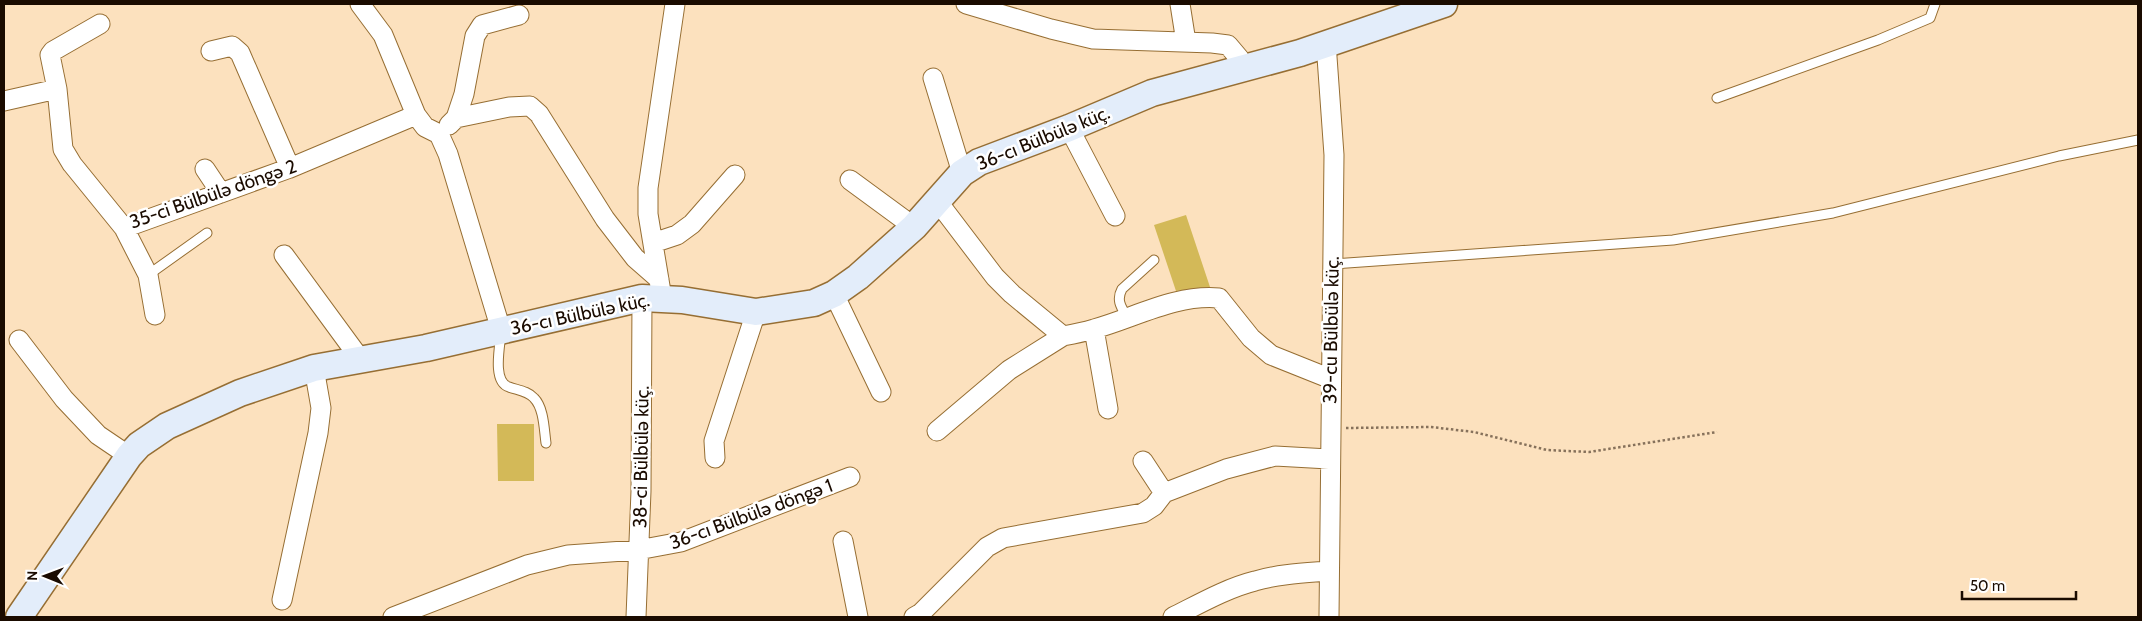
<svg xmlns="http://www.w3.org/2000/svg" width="2142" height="621" font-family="Cabin,sans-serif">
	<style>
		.building { fill: #d3b958 }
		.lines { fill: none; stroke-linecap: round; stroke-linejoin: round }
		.lane-casing { stroke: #966e33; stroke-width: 11 }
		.street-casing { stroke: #966e33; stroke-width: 21 }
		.secondary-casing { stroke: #966e33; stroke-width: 29 }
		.path { stroke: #86715b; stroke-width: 2.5; stroke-dasharray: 2.5 2.5; stroke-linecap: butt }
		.lane { stroke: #fff; stroke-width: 9 }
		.street { stroke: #fff; stroke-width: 19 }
		.secondary { stroke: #e3edfa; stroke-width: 26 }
		.labels { text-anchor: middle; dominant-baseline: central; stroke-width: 5; stroke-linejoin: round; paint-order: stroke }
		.street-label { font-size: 19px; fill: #1a0b00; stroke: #fff }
	</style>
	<rect width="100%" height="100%" fill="#fce1be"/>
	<path class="building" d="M1186 215 1210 287 1176 291 1154 225Z
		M497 424H534V481H498Z"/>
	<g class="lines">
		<defs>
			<path id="lane" d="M1717 98 1878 40 1930 18 1935 4
				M1333 264 1673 240 1833 213 2059 156 2138 140
				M148 275 207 233
				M1127 317C1121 307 1116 300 1122 289L1154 260
				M501 333C500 346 492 382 509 387 517 390 528 391 534 398 544 408 544 429 546 443"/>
			<path id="street" d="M360 4 383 35 416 115
				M966 4 1051 29 1093 39 1212 43 1228 45 1239 58 1243 67
				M1180 4 1186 42
				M1326 43 1334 155 1329 617
				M211 51 232 46 240 53 290 168
				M933 78 962 173
				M57 89 50 55 53 51 100 24
				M4 101 57 89 63 149 72 164 124 228 290 168 416 115 425 127 439 134 448 154 501 330
				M456 118 509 107 530 106 539 114 605 219 635 258 659 279
				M449 125 456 118 464 94 475 36 482 25 519 15
				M1069 128 1115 216
				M205 169 221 193
				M850 180 914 227
				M938 202 995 277 1012 294 1063 336C1074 334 1084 332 1094 329 1134 318 1176 294 1219 298L1251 338 1271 355 1331 379
				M124 228 148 275 155 315
				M653 243 677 235 692 224 735 175
				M284 255 361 360
				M834 294 881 392
				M662 298 648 214V188L675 4
				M1094 329 1108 409
				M19 340 64 399 98 435 129 456
				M937 431 1009 370 1063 336
				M715 458 714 441 756 312
				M1143 461 1164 493
				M843 541 858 617
				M282 600 318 433 321 408 314 368
				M393 617 527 565 568 555 638 550 681 542 850 477
				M636 617 641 491 642 298
				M914 617 921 613 987 547 1003 538 1143 513 1154 506 1164 493 1226 469 1275 456 1329 459
				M1173 617C1199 604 1227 588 1255 581 1279 574 1304 573 1329 571"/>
			<path id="secondary" d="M19 617 129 456 139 445 167 426 240 393 314 368 426 348 642 298 682 300 756 312 814 303 834 294 858 277 914 227 962 173 979 162 1069 128 1152 93 1300 53 1444 4"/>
		</defs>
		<use href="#lane" class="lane-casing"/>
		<use href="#street" class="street-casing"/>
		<use href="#secondary" class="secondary-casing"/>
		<path class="path" d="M1346 428 1431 427 1474 432 1547 450 1589 452 1717 432"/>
		<use href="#lane" class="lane"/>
		<use href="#street" class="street"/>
		<use href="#secondary" class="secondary"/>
	</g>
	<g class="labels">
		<g class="street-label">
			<text transform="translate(1043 138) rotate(-22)">36-cı Bülbülə küç.</text>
			<text transform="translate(213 194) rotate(-19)">35-ci Bülbülə döngə 2</text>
			<text transform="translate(580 314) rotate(-12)">36-cı Bülbülə küç.</text>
			<text transform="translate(1331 330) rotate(-89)">39-cu Bülbülə küç.</text>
			<text transform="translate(641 457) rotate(-89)">38-ci Bülbülə küç.</text>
			<text transform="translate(751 514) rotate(-20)">36-cı Bülbülə döngə 1</text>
		</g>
	</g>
	<rect width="2142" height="621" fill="none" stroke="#1a0b00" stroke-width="10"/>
	<g transform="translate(45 576) rotate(271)" stroke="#ffffff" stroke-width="4" paint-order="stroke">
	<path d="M0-4L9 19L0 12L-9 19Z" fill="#1a0b00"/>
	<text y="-8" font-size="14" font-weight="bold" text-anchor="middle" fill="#1a0b00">N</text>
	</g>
	<path d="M1962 591v8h114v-8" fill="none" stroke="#1a0b00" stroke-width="2.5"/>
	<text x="1970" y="591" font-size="15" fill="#1a0b00" stroke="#ffffff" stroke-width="4" paint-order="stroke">50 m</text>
</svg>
